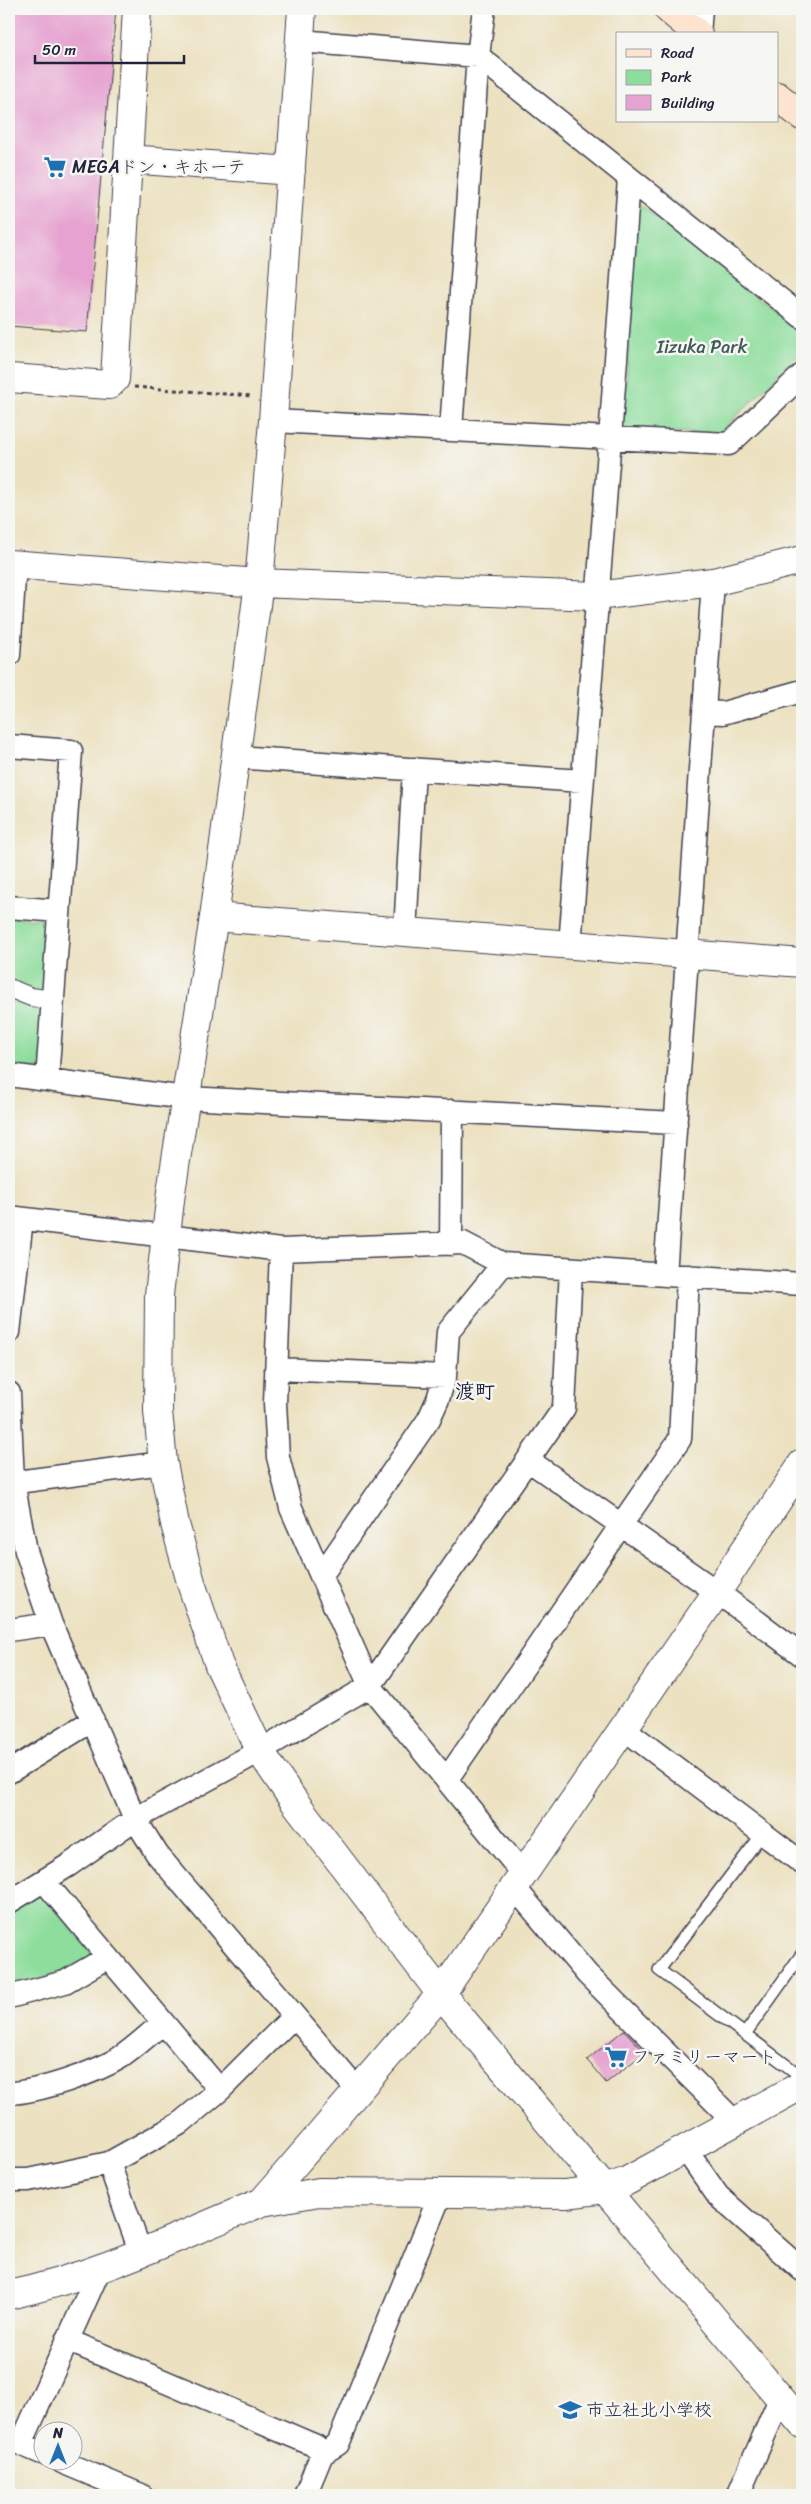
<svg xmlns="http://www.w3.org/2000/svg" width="811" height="2504" font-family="Sriracha,'Klee One',sans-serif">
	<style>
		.green { fill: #8ddd9c; stroke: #58806c }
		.building { fill: #e6a2d0 }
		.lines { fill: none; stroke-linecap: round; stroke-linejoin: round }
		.service-casing { stroke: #403f4f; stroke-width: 14 }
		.pedestrian-casing { stroke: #403f4f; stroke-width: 20 }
		.minor-casing { stroke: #403f4f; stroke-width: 25 }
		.tertiary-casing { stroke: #403f4f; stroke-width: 30 }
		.secondary-casing { stroke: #403f4f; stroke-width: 30 }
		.path { stroke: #403f4f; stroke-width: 3; stroke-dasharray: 4 4; stroke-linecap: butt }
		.service { stroke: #fff; stroke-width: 11 }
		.pedestrian { stroke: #fff; stroke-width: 18 }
		.minor { stroke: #fff; stroke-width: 22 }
		.tertiary { stroke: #fff; stroke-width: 28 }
		.secondary { stroke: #fde4d1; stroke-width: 28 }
		.labels { text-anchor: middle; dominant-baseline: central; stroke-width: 5; stroke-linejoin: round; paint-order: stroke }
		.poi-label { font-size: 18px; fill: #22223b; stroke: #f6f6f2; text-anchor: start }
		.park-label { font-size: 18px; fill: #425a58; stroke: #f6f6f2 }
		.quarter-label { font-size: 20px; font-weight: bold; fill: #22223b; stroke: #f6f6f2 }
	</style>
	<rect width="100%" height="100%" fill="#f6f6f2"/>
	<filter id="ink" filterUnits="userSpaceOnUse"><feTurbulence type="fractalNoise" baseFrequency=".02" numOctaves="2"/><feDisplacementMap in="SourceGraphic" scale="10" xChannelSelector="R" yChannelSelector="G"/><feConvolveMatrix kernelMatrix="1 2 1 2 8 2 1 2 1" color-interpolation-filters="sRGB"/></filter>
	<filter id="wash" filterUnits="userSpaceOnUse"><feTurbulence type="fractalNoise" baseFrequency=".0096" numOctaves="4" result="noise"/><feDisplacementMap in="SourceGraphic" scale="20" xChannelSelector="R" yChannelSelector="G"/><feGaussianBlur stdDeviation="1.12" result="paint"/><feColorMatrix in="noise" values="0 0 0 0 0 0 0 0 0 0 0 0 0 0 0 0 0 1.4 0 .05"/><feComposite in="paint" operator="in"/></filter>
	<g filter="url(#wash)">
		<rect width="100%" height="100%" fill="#ece1c0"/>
		<path class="green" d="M638 203 802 332V352L718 434 623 430Z
			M9 917 52 920 40 1069 9 1065Z
			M41 1893 94 1955 62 1973 9 1989V1911Z"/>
		<g id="blocks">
			<path class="building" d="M9 9H116L87 332 9 326Z
				M624 2030 645 2052 606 2083 587 2060Z"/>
		</g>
	</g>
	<g filter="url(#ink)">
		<use href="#blocks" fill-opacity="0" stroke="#403f4f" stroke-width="1"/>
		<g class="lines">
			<defs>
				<path id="service" d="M763 1833 659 1970 802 2077
					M745 2034 802 1954"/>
				<path id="pedestrian" d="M9 988 31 997 53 1000"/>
				<path id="minor" d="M699 34 701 9
					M300 41 478 56 802 317
					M273 421 729 444 802 375
					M451 430 478 56 484 9
					M9 655 15 564
					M704 712 723 713 802 691
					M9 746 71 751 47 1080
					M235 757 582 781
					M9 907 59 911
					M405 933 414 769
					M570 946C589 690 612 434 629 178
					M9 1075 186 1098 676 1123
					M9 1217 281 1250 463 1243 503 1264 802 1284
					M451 1244 452 1111
					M281 1250 275 1403 278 1457 291 1508 370 1686 523 1874
					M665 1275 713 582
					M9 1332 22 1219
					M276 1369 445 1376
					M9 1393 13 1482 26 1551 51 1624 135 1819 157 1854 358 2091
					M528 1460 717 1592 802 1655
					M9 1483 163 1463
					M321 1576 429 1419 438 1399 445 1376 448 1332 503 1264
					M9 1630 51 1624
					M623 1728 802 1863
					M9 1772 93 1720
					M447 1779 680 1439 688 1276
					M44 1881 220 2090
					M514 1887 587 1974 736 2123
					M9 1902 69 1865 135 1819 247 1758 370 1686 564 1408 571 1269
					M9 1997 65 1982 108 1957
					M9 2093C39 2092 95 2073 121 2057 136 2047 149 2034 163 2023
					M686 2150 718 2196 802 2270
					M109 2163 140 2251
					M9 2180H28L109 2163 179 2124 220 2090 294 2016
					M67 2340 316 2446 322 2454 305 2495
					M9 2439 42 2453
					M21 2444 100 2268
					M322 2454 338 2444 441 2193
					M62 2462 141 2495
					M738 2495 780 2399"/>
				<path id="tertiary" d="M128 159 291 171
					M9 378 109 385 115 379 137 9
					M802 560 713 582 596 596 259 583 214 917 171 1192 159 1295 158 1411 163 1463 175 1524 192 1586 219 1665 260 1751 294 1801 441 1994 802 2424
					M9 564 259 583 273 421 302 9
					M214 917 802 963
					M262 2202 441 1994 717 1592 802 1464
					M9 2295C97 2276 179 2236 262 2202L319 2192 566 2194 605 2189 627 2181 802 2085"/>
				<path id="secondary" d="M668 9 698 34
					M777 96 802 116"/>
			</defs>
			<use href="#service" class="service-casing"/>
			<use href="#pedestrian" class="pedestrian-casing"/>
			<use href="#minor" class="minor-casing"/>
			<use href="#tertiary" class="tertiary-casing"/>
			<use href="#secondary" class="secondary-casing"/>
			<path class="path" d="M134 387 253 396"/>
			<use href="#service" class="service"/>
			<use href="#pedestrian" class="pedestrian"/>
			<use href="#minor" class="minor"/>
			<use href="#tertiary" class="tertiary"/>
			<use href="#secondary" class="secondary"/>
		</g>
	</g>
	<defs>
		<symbol id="supermarket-bare" viewBox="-9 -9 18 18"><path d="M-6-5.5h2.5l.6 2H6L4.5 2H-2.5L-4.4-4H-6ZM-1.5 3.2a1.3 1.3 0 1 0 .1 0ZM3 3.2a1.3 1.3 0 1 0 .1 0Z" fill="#1f6fb2" stroke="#f6f6f2" stroke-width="2.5" paint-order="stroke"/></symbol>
		<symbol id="school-bare" viewBox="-9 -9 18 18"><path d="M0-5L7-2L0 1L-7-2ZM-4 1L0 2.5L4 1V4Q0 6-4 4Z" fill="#1f6fb2" stroke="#f6f6f2" stroke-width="2.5" paint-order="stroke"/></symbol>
	</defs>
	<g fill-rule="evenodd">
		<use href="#supermarket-bare" x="39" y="151" width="32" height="32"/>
		<use href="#supermarket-bare" x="600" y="2041" width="32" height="32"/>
		<use href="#school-bare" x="554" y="2394" width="32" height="32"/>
	</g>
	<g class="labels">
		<g class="poi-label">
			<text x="72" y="167">MEGAドン・キホーテ</text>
			<text x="632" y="2057">ファミリーマート</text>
			<text x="586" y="2410">市立社北小学校</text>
		</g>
		<g class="park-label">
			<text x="702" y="347">Iizuka Park</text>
		</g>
		<g class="quarter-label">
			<text x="475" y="1391">渡町</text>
		</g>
	</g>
	<rect width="811" height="2504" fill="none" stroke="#f6f6f2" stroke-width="30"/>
	<rect x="616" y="32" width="162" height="90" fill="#f6f6f2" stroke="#a1a1a9"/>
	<rect x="626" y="49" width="25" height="8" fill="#fde4d1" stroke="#a1a1a9"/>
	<text x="661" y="58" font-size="15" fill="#22223b">Road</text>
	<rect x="626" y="70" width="25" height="15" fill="#8ddd9c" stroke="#a1a1a9"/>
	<text x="661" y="82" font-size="15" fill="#22223b">Park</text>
	<rect x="626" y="95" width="25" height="15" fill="#e6a2d0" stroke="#a1a1a9"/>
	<text x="661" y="108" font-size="15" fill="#22223b">Building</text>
	<g transform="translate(58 2446)"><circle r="24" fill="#f6f6f2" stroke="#a1a1a9"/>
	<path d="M0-4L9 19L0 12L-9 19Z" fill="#1f6fb2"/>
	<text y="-8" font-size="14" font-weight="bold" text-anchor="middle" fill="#22223b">N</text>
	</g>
	<path d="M35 55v8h149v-8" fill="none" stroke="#22223b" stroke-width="2.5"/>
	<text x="42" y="55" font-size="15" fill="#22223b" stroke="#f6f6f2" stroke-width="4" paint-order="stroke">50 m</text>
</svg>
